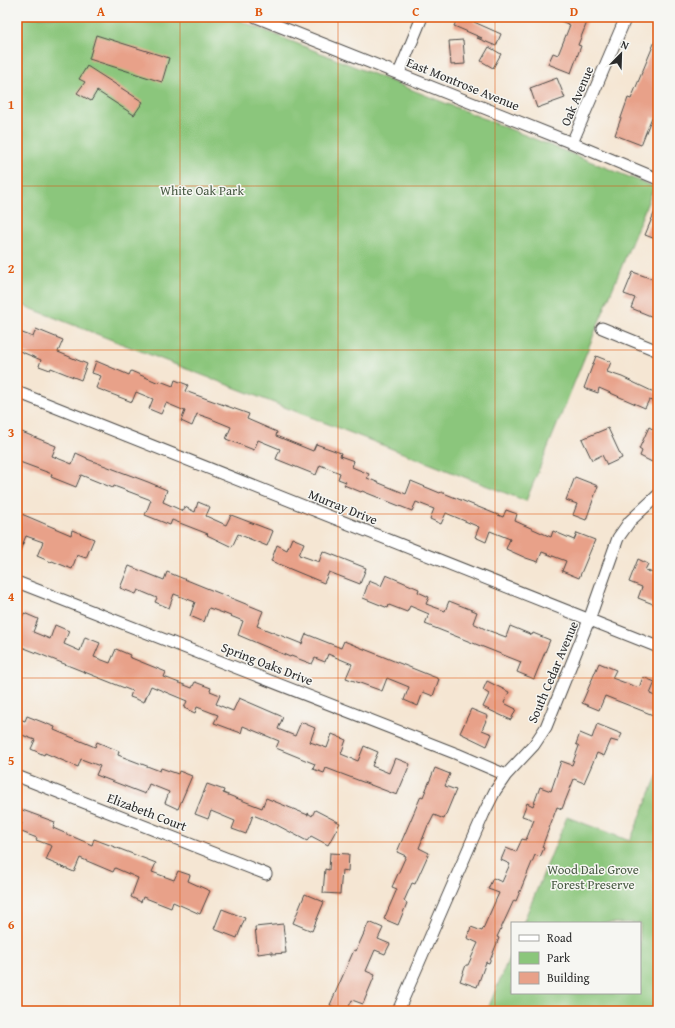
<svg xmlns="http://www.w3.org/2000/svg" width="675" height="1028" font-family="'Gentium Book Plus',serif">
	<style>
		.green { fill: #8bc67b; stroke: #5b7853 }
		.building { fill: #e8a189 }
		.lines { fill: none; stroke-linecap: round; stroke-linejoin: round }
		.street-casing { stroke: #494744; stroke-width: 13 }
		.street { stroke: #fff; stroke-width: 11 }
		.grid { fill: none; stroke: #df570e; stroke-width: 1; stroke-opacity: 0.55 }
		.labels { text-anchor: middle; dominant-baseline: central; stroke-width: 3; stroke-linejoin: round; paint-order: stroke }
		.street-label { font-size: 13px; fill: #2b2b2b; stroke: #f6f6f2 }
		.park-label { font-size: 13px; fill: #485a43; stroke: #f6f6f2 }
		.neatline { fill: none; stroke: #df570e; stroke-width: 1.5 }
		.grid-label { font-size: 13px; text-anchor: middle; font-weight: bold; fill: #df570e }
	</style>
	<rect width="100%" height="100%" fill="#f6f6f2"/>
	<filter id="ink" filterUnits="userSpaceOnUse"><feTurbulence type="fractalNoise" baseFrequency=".025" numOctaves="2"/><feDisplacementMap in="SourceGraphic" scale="8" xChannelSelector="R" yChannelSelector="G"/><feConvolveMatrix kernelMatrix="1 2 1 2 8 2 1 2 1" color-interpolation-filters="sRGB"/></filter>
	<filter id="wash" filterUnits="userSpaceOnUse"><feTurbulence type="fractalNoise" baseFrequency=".012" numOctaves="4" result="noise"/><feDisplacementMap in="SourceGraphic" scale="16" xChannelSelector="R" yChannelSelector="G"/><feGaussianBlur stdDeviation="0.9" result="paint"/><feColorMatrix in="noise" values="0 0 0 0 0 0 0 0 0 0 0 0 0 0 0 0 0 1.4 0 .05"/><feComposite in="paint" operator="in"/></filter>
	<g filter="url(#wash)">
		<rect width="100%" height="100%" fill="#f5e6d3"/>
		<path class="green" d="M17 17H231L654 187 526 501 17 303Z
			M658 774V1011H487L512 950V993H640V923H523L567 817 630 841Z"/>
		<g id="blocks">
			<path class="building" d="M458 17H476L474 22 501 34 496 46 477 38H482L454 26Z
				M552 17H589L578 45 581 46 571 73 548 64 553 53 558 55 570 25Z
				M658 34V119L652 117 641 145 615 135 628 98 631 99Z
				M96 35 169 58 162 82 89 59Z
				M463 40 465 64 451 65 449 41Z
				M489 47 501 54 493 68 481 61Z
				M87 66 143 102 134 115 97 91 91 101 77 93 85 82 79 79Z
				M557 78 565 98 537 108 530 88Z
				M658 204V240L645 235Z
				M633 272 658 281V319L631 308 635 298 624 294Z
				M36 329 63 340 58 352 87 364 81 380 51 368 50 370 39 366 41 360 17 350V331L33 337Z
				M596 356 611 362 607 372 622 377 658 394V403L649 400 645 408 599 388 598 393 584 388Z
				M96 361 129 375 131 371 159 383 160 381 173 386 175 380 188 385 185 391 249 414 247 419 277 432 276 436 313 451 316 444 341 453 340 456 354 461 352 467 369 474 367 478 406 494 411 481 440 493 441 492 503 517 506 510 517 514 515 521 551 537 553 531 574 540 577 533 595 540 579 578 562 571 566 561 542 552 538 562 526 558 506 549 510 539 490 531 486 542 475 537 479 527 446 513 441 524 430 519 434 509 416 502 412 511 362 491 361 492 344 485 346 482 338 479 340 473 320 465 316 475 276 459 280 449 258 440 254 450 226 439 231 427 209 418 197 414 192 426 181 421 185 411 166 403 161 414 149 409 153 399 136 392 132 402 96 388 101 376 92 373Z
				M649 427 658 432V450L652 462 640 456 642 451 639 449Z
				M608 428 622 458 607 465 602 455 592 460 582 439Z
				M17 430 56 446 52 456 72 464 76 453 87 458V459L148 482 167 490 163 502 183 511 185 507 195 512 198 502 210 507 206 516 226 525 231 515 273 531 267 546 238 534 232 547 207 535 208 534 172 520 170 525 145 515 151 500 114 486 113 488 81 475 76 487 51 477 52 474 17 461Z
				M575 477 598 486 586 520 573 515 577 504 566 500Z
				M17 512 71 535 72 530 94 539 86 558 77 555 72 569 52 561 51 562 37 556 43 542 26 536 17 558Z
				M292 538 304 543 299 555 319 562 323 551 366 568 360 584 329 572 324 583 271 561 277 545 287 550Z
				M638 559 648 564 645 570 658 575V606L638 598 642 587 629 582Z
				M129 566 164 580 167 572 263 611 257 626 302 644 306 634 341 648 344 641 439 679 433 696 423 692 418 706 404 700 409 687 387 678 382 691 346 678 352 664 328 654 325 662 315 658 312 664 291 656 290 657 238 635 243 621 223 613 209 608 204 622 190 616 195 602 174 594 169 608 155 602 157 598 138 590 136 594 120 588Z
				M386 575 419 589 418 592 429 597 426 604 445 611 449 601 477 612 473 623 487 630 506 637 510 626 532 635 533 633 550 640 534 679 517 672 521 662 425 624 429 614 410 606 407 612 389 605 388 608 363 598 369 581 381 586Z
				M24 613 38 619 33 632 50 639 55 625 69 631 64 644 80 651 85 637 100 643 94 657 110 663 116 649 130 655 129 657 166 672 164 677 192 688 195 682 211 688 210 691 220 695 216 704 233 711 239 698 283 717 278 729 295 736 301 722 315 728 310 742 327 748 332 734 346 740 341 754 358 761 364 746 378 752 372 766 389 773 395 758 410 764 397 795 326 768 324 773 313 769 315 764 276 748 279 741 243 726 241 733 214 723 218 715 197 707 195 713 184 708 187 701 151 686 144 702 130 697 132 691 17 645V631Z
				M599 663 616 670 612 678 639 688 643 677 655 682 650 694 655 696 658 690V717L605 696 599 710 582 703Z
				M487 681 509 692 504 703 516 709 511 720 483 707 489 694 483 690Z
				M471 709 488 716 482 730 492 734 487 746 460 733Z
				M27 716 55 727 54 730 95 747 97 742 119 751 118 755 160 771 161 768 178 774 179 771 192 776 178 809 165 803 169 792 149 784 145 794 96 775 100 766 81 759 78 767 45 753 44 755 31 749 35 740 17 733V718L25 721Z
				M597 724 622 734 618 742 611 740 604 756 597 753 584 783 574 779 562 809 557 807 542 847 544 848 540 857 535 855 516 901 514 900 497 937 499 938 489 963 486 962 477 987 460 981 466 965H468L478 943 467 938 471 927 482 931 499 893 488 889 493 878 502 882 510 864 501 860 506 848 516 852 522 839 526 840 534 820 522 816 527 803 533 806 540 787 551 791 561 761 572 765 579 746 576 744 580 733 592 738Z
				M435 768 450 774 445 786 456 790 444 819 434 815 429 825H428L419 848 429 853 415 884 412 883 404 901 407 903 398 925 384 919 397 889 392 887 406 856 397 852 421 796 423 797Z
				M207 784 224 790 223 793 262 808 266 798 308 815V813L312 816 315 810 340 823 328 845 311 836 307 841 275 824 253 815 246 834 232 829 235 821 211 811 208 819 195 814Z
				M17 808 55 822 53 828 92 845 94 839 156 863 152 872 174 880 178 871 190 875 188 881 210 891 200 914 173 902 171 908 143 897 141 902 131 897 138 878 115 868 113 872 80 858 74 872 46 860 52 846 36 840 37 838 19 831 22 823 17 821Z
				M330 853 349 854 348 871 342 870 340 894 323 893 325 869 329 870Z
				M305 894 324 902 312 931 293 923Z
				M222 909 245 918 237 938 214 929Z
				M369 922 383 928 378 939 390 944 385 954 375 950 366 971 375 975 363 1004 352 1000 347 1011H343L330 1005 354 950 356 951Z
				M283 924 286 953 272 954V952L258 954 255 927Z"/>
		</g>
	</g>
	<g filter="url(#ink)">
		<use href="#blocks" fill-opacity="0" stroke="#494744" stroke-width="1"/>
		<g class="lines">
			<defs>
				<path id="street" d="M256 17 572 143 658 179
					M399 73 422 17
					M572 143 626 17
					M602 328 658 351
					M17 392 658 647
					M17 582 457 754 506 775
					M17 776 266 874
					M398 1011 484 813 495 791 506 775 534 745 546 727 589 620 618 538 630 521 658 495"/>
			</defs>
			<use href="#street" class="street-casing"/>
			<use href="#street" class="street"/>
		</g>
	</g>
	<path class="grid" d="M180 17V1011M338 17V1011M495 17V1011M17 186H658M17 350H658M17 514H658M17 678H658M17 842H658"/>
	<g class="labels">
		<g class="street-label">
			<text transform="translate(463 84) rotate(22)">East Montrose Avenue</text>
			<text transform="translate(577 96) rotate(-67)">Oak Avenue</text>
			<text transform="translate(343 507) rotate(22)">Murray Drive</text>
			<text transform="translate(267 664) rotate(21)">Spring Oaks Drive</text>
			<text transform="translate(553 672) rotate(-67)">South Cedar Avenue</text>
			<text transform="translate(147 812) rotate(21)">Elizabeth Court</text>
		</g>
		<g class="park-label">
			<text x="202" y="190">White Oak Park</text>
			<text x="593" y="869">Wood Dale Grove<tspan x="593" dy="15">Forest Preserve</tspan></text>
		</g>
	</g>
	<rect width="675" height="1028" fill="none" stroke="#f6f6f2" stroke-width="44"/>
	<rect x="511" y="922" width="130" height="72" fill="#f6f6f2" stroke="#a5a5a2"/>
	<rect x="519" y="935" width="20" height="6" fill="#ffffff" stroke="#a5a5a2"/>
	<text x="547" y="942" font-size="12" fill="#2b2b2b">Road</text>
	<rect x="519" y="952" width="20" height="12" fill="#8bc67b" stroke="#a5a5a2"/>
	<text x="547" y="962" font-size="12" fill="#2b2b2b">Park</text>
	<rect x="519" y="972" width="20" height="12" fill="#e8a189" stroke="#a5a5a2"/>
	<text x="547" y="982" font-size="12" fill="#2b2b2b">Building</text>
	<g transform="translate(621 54) rotate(23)" stroke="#f6f6f2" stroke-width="3" paint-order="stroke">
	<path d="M0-3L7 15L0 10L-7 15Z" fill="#2b2b2b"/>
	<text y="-6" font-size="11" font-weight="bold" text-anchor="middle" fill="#2b2b2b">N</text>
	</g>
	<rect x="22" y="22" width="631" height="984" class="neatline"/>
	<g class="grid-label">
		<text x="101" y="16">A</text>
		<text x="259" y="16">B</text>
		<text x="416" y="16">C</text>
		<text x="574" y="16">D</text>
		<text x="11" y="109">1</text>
		<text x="11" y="273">2</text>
		<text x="11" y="437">3</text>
		<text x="11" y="601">4</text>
		<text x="11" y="765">5</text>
		<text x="11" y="929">6</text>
	</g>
</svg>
